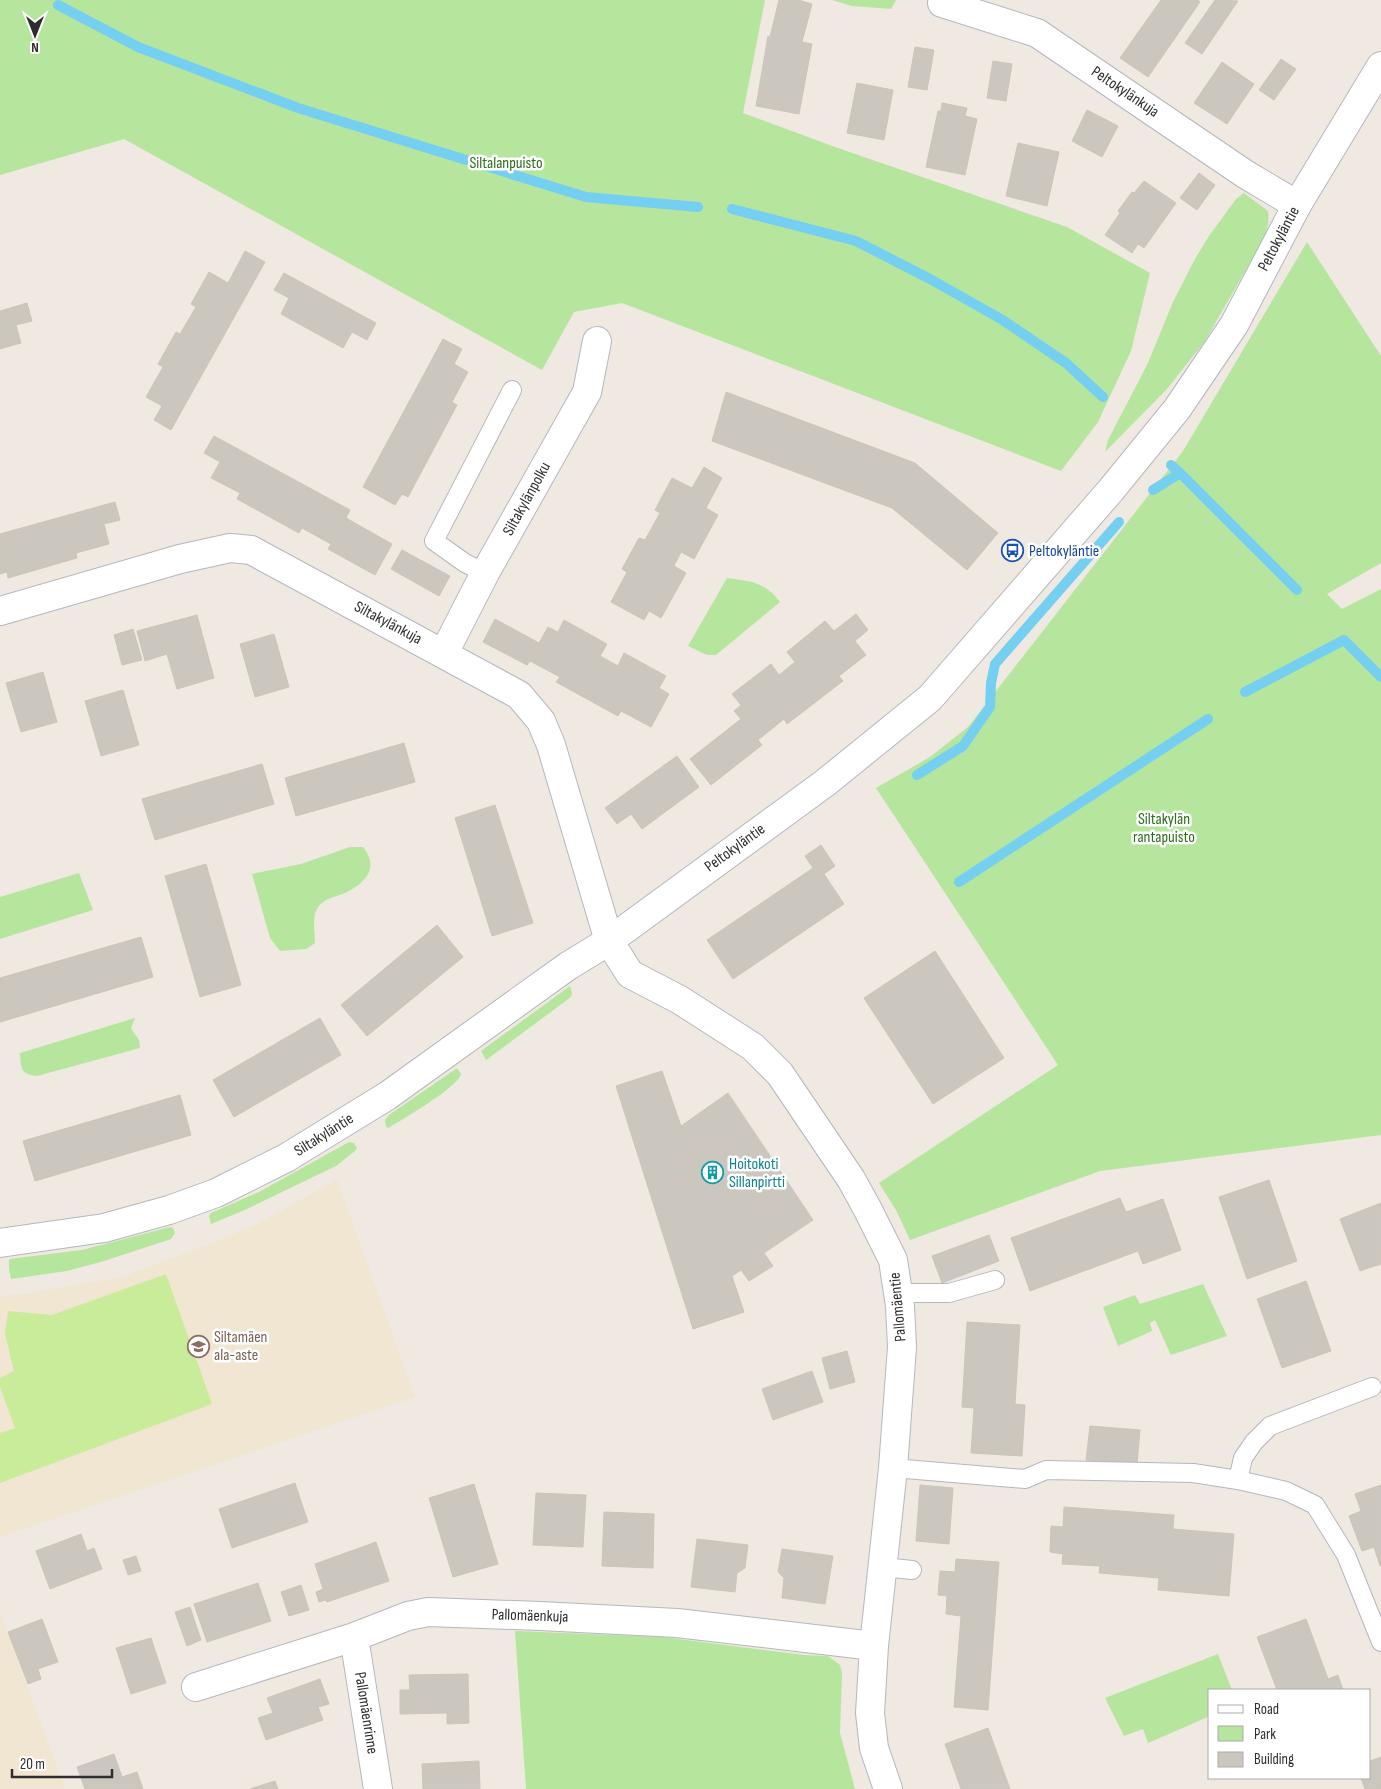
<svg xmlns="http://www.w3.org/2000/svg" width="1381" height="1789" font-family="'Sofia Sans Condensed',sans-serif">
	<style>
		.education { fill: #f0e6d1 }
		.green { fill: #b6e59e }
		.pitch { fill: #c9ec9a }
		.lines { fill: none; stroke-linecap: round; stroke-linejoin: round }
		.stream { stroke: #75cff0; stroke-width: 10 }
		.building { fill: #cbc7bf; stroke: #cbc5ba }
		.lane-casing { stroke: #b4b7c1; stroke-width: 20 }
		.street-casing { stroke: #b4b7c1; stroke-width: 30 }
		.secondary-casing { stroke: #b4b7c1; stroke-width: 30 }
		.lane { stroke: #fff; stroke-width: 18 }
		.street { stroke: #fff; stroke-width: 28 }
		.secondary { stroke: #fff; stroke-width: 28 }
		.labels { text-anchor: middle; dominant-baseline: central; stroke-width: 5; stroke-linejoin: round; paint-order: stroke }
		.street-label { font-size: 16px; fill: #2e2e2e; stroke: #fff }
		.park-label { font-size: 16px; fill: #2c6e1b; stroke: #fff }
		.transit-label { font-size: 16px; fill: #164399; stroke: #fff; text-anchor: start }
		.culture-label { font-size: 16px; fill: #0d838f; stroke: #fff; text-anchor: start }
		.education-label { font-size: 16px; fill: #785e54; stroke: #fff; text-anchor: start }
	</style>
	<rect width="100%" height="100%" fill="#efe9e1"/>
	<path class="education" d="M337 1180 415 1397 0 1537V1296L23 1294 122 1277 207 1245 257 1224Z
		M0 1612 65 1789H0Z"/>
	<path class="green" d="M0 0H765L743 113 835 147 1067 227 1150 273 1131 351 1098 422 1061 471 622 303 574 312 542 370 124 139 0 175Z
		M832 0H896L891 9 852 6Z
		M1244 193 1268 211C1270 225 1266 234 1259 247L1205 341 1167 389 1105 452 1108 440 1147 365 1173 302 1195 259 1209 236 1236 199Z
		M1307 242 1381 356V563L1327 594 1342 609 1381 589V1135L1100 1171 910 1240 896 1210 879 1183 1058 1065 876 788 930 757 968 727 1183 451Z
		M727 578C750 581 765 582 780 602L716 655H707L688 646Z
		M350 847H363C379 867 367 882 347 892 340 896 328 897 322 903 310 912 315 931 315 943L306 949 280 951 270 938 252 874 301 864Z
		M79 873 93 910 0 939V897Z
		M570 986 572 993 571 997 486 1060 481 1051Z
		M135 1018 131 1028 139 1040 140 1048 37 1076C20 1074 21 1068 20 1053Z
		M457 1068 461 1074C458 1087 402 1120 388 1128L386 1126 385 1120 389 1115Z
		M349 1142 354 1143 357 1148 355 1151 336 1166 247 1209 211 1224 209 1216 211 1213 259 1192Z
		M170 1227 173 1228 175 1233 171 1239 104 1261 67 1271 11 1279 9 1269V1259L82 1250Z
		M1203 1284 1227 1336 1171 1355 1155 1320 1150 1323 1152 1331 1118 1346 1103 1307 1135 1295 1140 1304Z
		M515 1631 663 1637 804 1655 828 1656 840 1665 842 1673 840 1733 855 1789H526Z
		M1218 1654 1232 1690H1210V1716L1148 1743 1143 1729 1124 1736 1105 1698Z"/>
	<path class="pitch" d="M166 1274 212 1404 0 1483V1433L15 1428 0 1387V1378L14 1371 5 1334 8 1311 52 1315Z"/>
	<g class="lines">
		<path class="stream" d="M58 5 138 47 298 108 586 197 698 207
			M732 209 856 241 930 279 1001 319 1066 363 1103 397
			M1171 465 1180 473
			M1153 490 1180 473 1297 590
			M1245 692 1344 640 1381 677
			M917 775 963 746 990 707 991 683 995 664 1119 522
			M959 882 1208 719"/>
	</g>
	<path class="building" d="M779 0H798L812 4 802 42 812 44 799 114 756 106 768 36 770 37Z
		M1161 0H1198L1200 2 1148 77 1120 58Z
		M1215 0 1238 1 1202 54 1185 43Z
		M915 47 934 50 927 90 908 87Z
		M1281 59 1296 69 1274 100 1259 90Z
		M993 61 1012 64 1006 101 987 98Z
		M1222 62 1254 84 1227 124 1194 103Z
		M857 83 893 90 884 140 847 133Z
		M942 103 967 108 965 116 977 119 965 175 926 167 938 111H941Z
		M1087 110 1118 126 1102 157 1072 141Z
		M1018 143 1059 152 1047 206 1006 196Z
		M1199 173 1215 185 1197 210 1180 198Z
		M1144 181 1176 203 1144 248 1138 244 1132 253 1105 235 1120 213 1118 211 1132 192 1134 193Z
		M245 251 265 262 171 430 154 420 162 406 146 397 163 367 158 364 176 332 180 334 196 307 191 304 209 272 228 283Z
		M284 273 376 323 367 340 352 332 343 348 281 314 289 298 274 290Z
		M27 303 32 321 16 325 21 343 0 349V311Z
		M443 339 462 349 454 364 468 372 452 402 457 405 408 497 402 494 395 505 363 487Z
		M726 392 915 463 998 533 967 570 892 508 712 441Z
		M214 436 350 510 346 518 392 544 375 575 328 549 331 544 302 528 299 533 237 499 240 493 211 478 220 462 204 453Z
		M704 467 722 478 706 508 718 515 694 559 681 552 674 566 686 573 661 618 649 611 644 620 611 602 627 572 622 569 639 538 645 540 660 513 655 510 672 478 692 488Z
		M115 502 120 520 104 524 109 544 76 553 77 558 8 578 7 572 0 574V534Z
		M402 550 450 576 439 596 391 569Z
		M856 614 868 630 855 641 866 655 839 676 843 681 787 724 784 719 758 740 762 745 711 785 690 759 741 719 734 711 741 705 732 694 771 664 779 675 795 662 787 652 825 621 834 631Z
		M197 615 214 678 177 689 167 654 145 661 137 631Z
		M495 619 539 643 548 627 558 632 564 620 607 644 600 656 618 666 624 653 666 676 659 688 669 694 651 727 621 711 618 716 556 682 560 677 530 661 527 665 483 642Z
		M133 629 142 660 122 665 114 635Z
		M274 634 289 687 255 697 240 644Z
		M43 672 57 722 21 732 6 683Z
		M123 690 139 745 101 756 85 701Z
		M404 743 415 782 296 816 285 778Z
		M677 756 699 787 642 829 631 814 617 824 605 808Z
		M262 764 274 804 155 840 142 799Z
		M495 805 533 923 492 936 455 818Z
		M821 845 835 866 824 874 844 904 733 979 707 940 813 868 805 856Z
		M206 864 241 985 200 997 165 876Z
		M437 925 463 957 367 1036 341 1005Z
		M141 937 153 977 0 1022V978Z
		M935 951 1004 1058 933 1104 864 998Z
		M320 1018 341 1055 234 1117 213 1080Z
		M662 1071 681 1126 728 1093 813 1220 764 1253 773 1266 749 1281 741 1270 732 1276 744 1312 693 1329 616 1086Z
		M180 1095 191 1135 35 1181 23 1141Z
		M1269 1180 1297 1261 1247 1279 1219 1197Z
		M1120 1198 1126 1212 1163 1199 1181 1250 1143 1264 1138 1251 1030 1291 1011 1238Z
		M1381 1203V1264L1360 1271 1340 1219Z
		M989 1235 999 1261 942 1283 932 1256Z
		M1306 1281 1331 1351 1282 1368 1257 1299Z
		M967 1322 1020 1325 1015 1404 1025 1405 1022 1456 971 1453 974 1408 962 1407Z
		M847 1351 855 1382 830 1389 822 1358Z
		M812 1371 823 1402 773 1420 762 1389Z
		M1090 1426 1140 1430 1137 1464 1086 1460Z
		M295 1483 308 1522 232 1548 219 1509Z
		M474 1484 498 1564 453 1577 429 1498Z
		M920 1485 953 1488 949 1544 916 1541Z
		M1381 1485V1566H1380L1374 1547 1362 1551 1349 1516 1361 1511 1355 1494Z
		M536 1493 586 1495 583 1547 533 1545Z
		M1064 1507 1174 1515 1173 1529 1234 1534 1229 1596 1158 1590 1159 1578 1099 1573 1100 1566 1062 1564 1063 1554 1050 1552 1051 1526 1063 1527Z
		M604 1512 654 1514 653 1568 602 1566Z
		M81 1534 87 1551 94 1548 102 1569 50 1589 36 1551Z
		M697 1539 748 1545 745 1568 737 1573 735 1592 691 1587Z
		M376 1542 389 1581 327 1602 326 1600 319 1602 316 1592 323 1589 315 1564Z
		M782 1549 833 1556 825 1604 782 1598 784 1578 778 1572Z
		M136 1556 141 1571 128 1575 123 1560Z
		M956 1559 999 1562 988 1710 954 1707 961 1616 946 1614 947 1596 938 1595 940 1571 955 1572Z
		M258 1583 271 1621 207 1642 194 1604Z
		M301 1585 309 1610 289 1616 281 1592Z
		M190 1607 201 1640 187 1646 175 1612Z
		M42 1619 58 1662 38 1669 41 1679 28 1684 8 1632Z
		M1306 1619 1328 1679 1338 1675 1343 1690H1277L1257 1637Z
		M151 1638 166 1683 131 1694 116 1648Z
		M468 1674 469 1723 447 1724V1713L400 1714V1690H410L409 1675Z
		M320 1679 329 1704 318 1707 323 1720 266 1740 258 1718 273 1713 267 1698Z
		M988 1728 1010 1789H961L945 1744Z
		M114 1754 122 1777 137 1772 143 1789H85L77 1767Z
		M1381 1757V1789H1365L1361 1778H1370V1761Z
		M479 1761 480 1789H423L422 1764Z
		M275 1781 278 1789H250Z"/>
	<g class="lines">
		<defs>
			<path id="lane" d="M485 573 465 563 434 541 512 390
				M898 1293H949L995 1280
				M893 1468 1025 1479 1046 1470 1193 1473 1238 1480 1286 1491 1315 1505 1346 1555 1381 1642
				M1238 1480 1243 1458 1254 1442 1270 1426 1372 1387
				M883 1567 912 1570"/>
			<path id="street" d="M942 3 1037 33 1245 174 1297 205
				M0 611 180 559 230 548 251 550 519 695 541 721 551 745 609 941 630 974 680 1000 753 1047 780 1074 851 1179 867 1208 893 1260 900 1306 902 1347 893 1468 874 1646 870 1713 874 1748 888 1789
				M444 653 485 573 587 392 597 341
				M354 1637 378 1789
				M196 1687 354 1637 408 1616 428 1612 540 1616 677 1623 874 1646"/>
			<path id="secondary" d="M0 1243 104 1228 169 1210 216 1193 286 1158 387 1096 568 966 609 941 825 783 930 698 1111 490 1177 409 1234 325 1297 205 1381 66"/>
		</defs>
		<use href="#lane" class="lane-casing"/>
		<use href="#street" class="street-casing"/>
		<use href="#secondary" class="secondary-casing"/>
		<use href="#lane" class="lane"/>
		<use href="#street" class="street"/>
		<use href="#secondary" class="secondary"/>
	</g>
	<defs>
		<symbol id="bus-ring" viewBox="-11 -11 22 22"><circle r="9.5" fill="#fff" stroke="#1a4fb4" stroke-width="1.5"/><path d="M-5-6H5V4H4V6H2V4H-2V6H-4V4H-5ZM-3.5-4V0h7V-4ZM-3.5 1.2v1.5H-2V1.2ZM2 1.2v1.5H3.5V1.2Z" fill="#1a4fb4"/></symbol>
		<symbol id="building-ring" viewBox="-11 -11 22 22"><circle r="9.5" fill="#fff" stroke="#0f9aa8" stroke-width="1.5"/><path d="M-4-6H4V6H1V3H-1V6H-4ZM-2.5-4.3h1.7v1.8h-1.7ZM.8-4.3h1.7v1.8H.8ZM-2.5-1h1.7V.8h-1.7ZM.8-1h1.7V.8H.8Z" fill="#0f9aa8"/></symbol>
		<symbol id="school-ring" viewBox="-11 -11 22 22"><circle r="9.5" fill="#fff" stroke="#8d6e63" stroke-width="1.5"/><path d="M0-5L7-2L0 1L-7-2ZM-4 1L0 2.5L4 1V4Q0 6-4 4Z" fill="#8d6e63"/></symbol>
	</defs>
	<g fill-rule="evenodd">
		<use href="#bus-ring" x="1000" y="538" width="25" height="25"/>
		<use href="#building-ring" x="700" y="1160" width="25" height="25"/>
		<use href="#school-ring" x="186" y="1334" width="25" height="25"/>
	</g>
	<g class="labels">
		<g class="street-label">
			<text transform="translate(1125 92) rotate(34)">Peltokylänkuja</text>
			<text transform="translate(1279 239) rotate(-62)">Peltokyläntie</text>
			<text transform="translate(527 499) rotate(-61)">Siltakylänpolku</text>
			<text transform="translate(388 623) rotate(28)">Siltakylänkuja</text>
			<text transform="translate(735 848) rotate(-36)">Peltokyläntie</text>
			<text transform="translate(324 1135) rotate(-32)">Siltakyläntie</text>
			<text transform="translate(898 1307) rotate(-95)">Pallomäentie</text>
			<text transform="translate(530 1616) rotate(2)">Pallomäenkuja</text>
			<text transform="translate(366 1713) rotate(81)">Pallomäenrinne</text>
		</g>
		<g class="park-label">
			<text x="506" y="163">Siltalanpuisto</text>
			<text x="1164" y="819">Siltakylän<tspan x="1164" dy="18">rantapuisto</tspan></text>
		</g>
		<g class="transit-label">
			<text x="1029" y="551">Peltokyläntie</text>
		</g>
		<g class="culture-label">
			<text x="729" y="1164">Hoitokoti<tspan x="729" dy="18">Sillanpirtti</tspan></text>
		</g>
		<g class="education-label">
			<text x="214" y="1337">Siltamäen<tspan x="214" dy="18">ala-aste</tspan></text>
		</g>
	</g>
	<rect x="1208" y="1689" width="162" height="90" fill="#ffffff" stroke="#ababab"/>
	<rect x="1218" y="1705" width="25" height="8" fill="#ffffff" stroke="#ababab"/>
	<text x="1254" y="1714" font-size="15" fill="#2e2e2e">Road</text>
	<rect x="1218" y="1726" width="25" height="15" fill="#b6e59e" stroke="#ababab"/>
	<text x="1254" y="1739" font-size="15" fill="#2e2e2e">Park</text>
	<rect x="1218" y="1752" width="25" height="15" fill="#cbc7bf" stroke="#ababab"/>
	<text x="1254" y="1764" font-size="15" fill="#2e2e2e">Building</text>
	<g transform="translate(35 35) rotate(180)" stroke="#ffffff" stroke-width="4" paint-order="stroke">
	<path d="M0-4L9 19L0 12L-9 19Z" fill="#2e2e2e"/>
	<text y="-8" font-size="14" font-weight="bold" text-anchor="middle" fill="#2e2e2e">N</text>
	</g>
	<path d="M12 1769v8h100v-8" fill="none" stroke="#2e2e2e" stroke-width="2.5"/>
	<text x="20" y="1769" font-size="15" fill="#2e2e2e" stroke="#ffffff" stroke-width="4" paint-order="stroke">20 m</text>
</svg>
